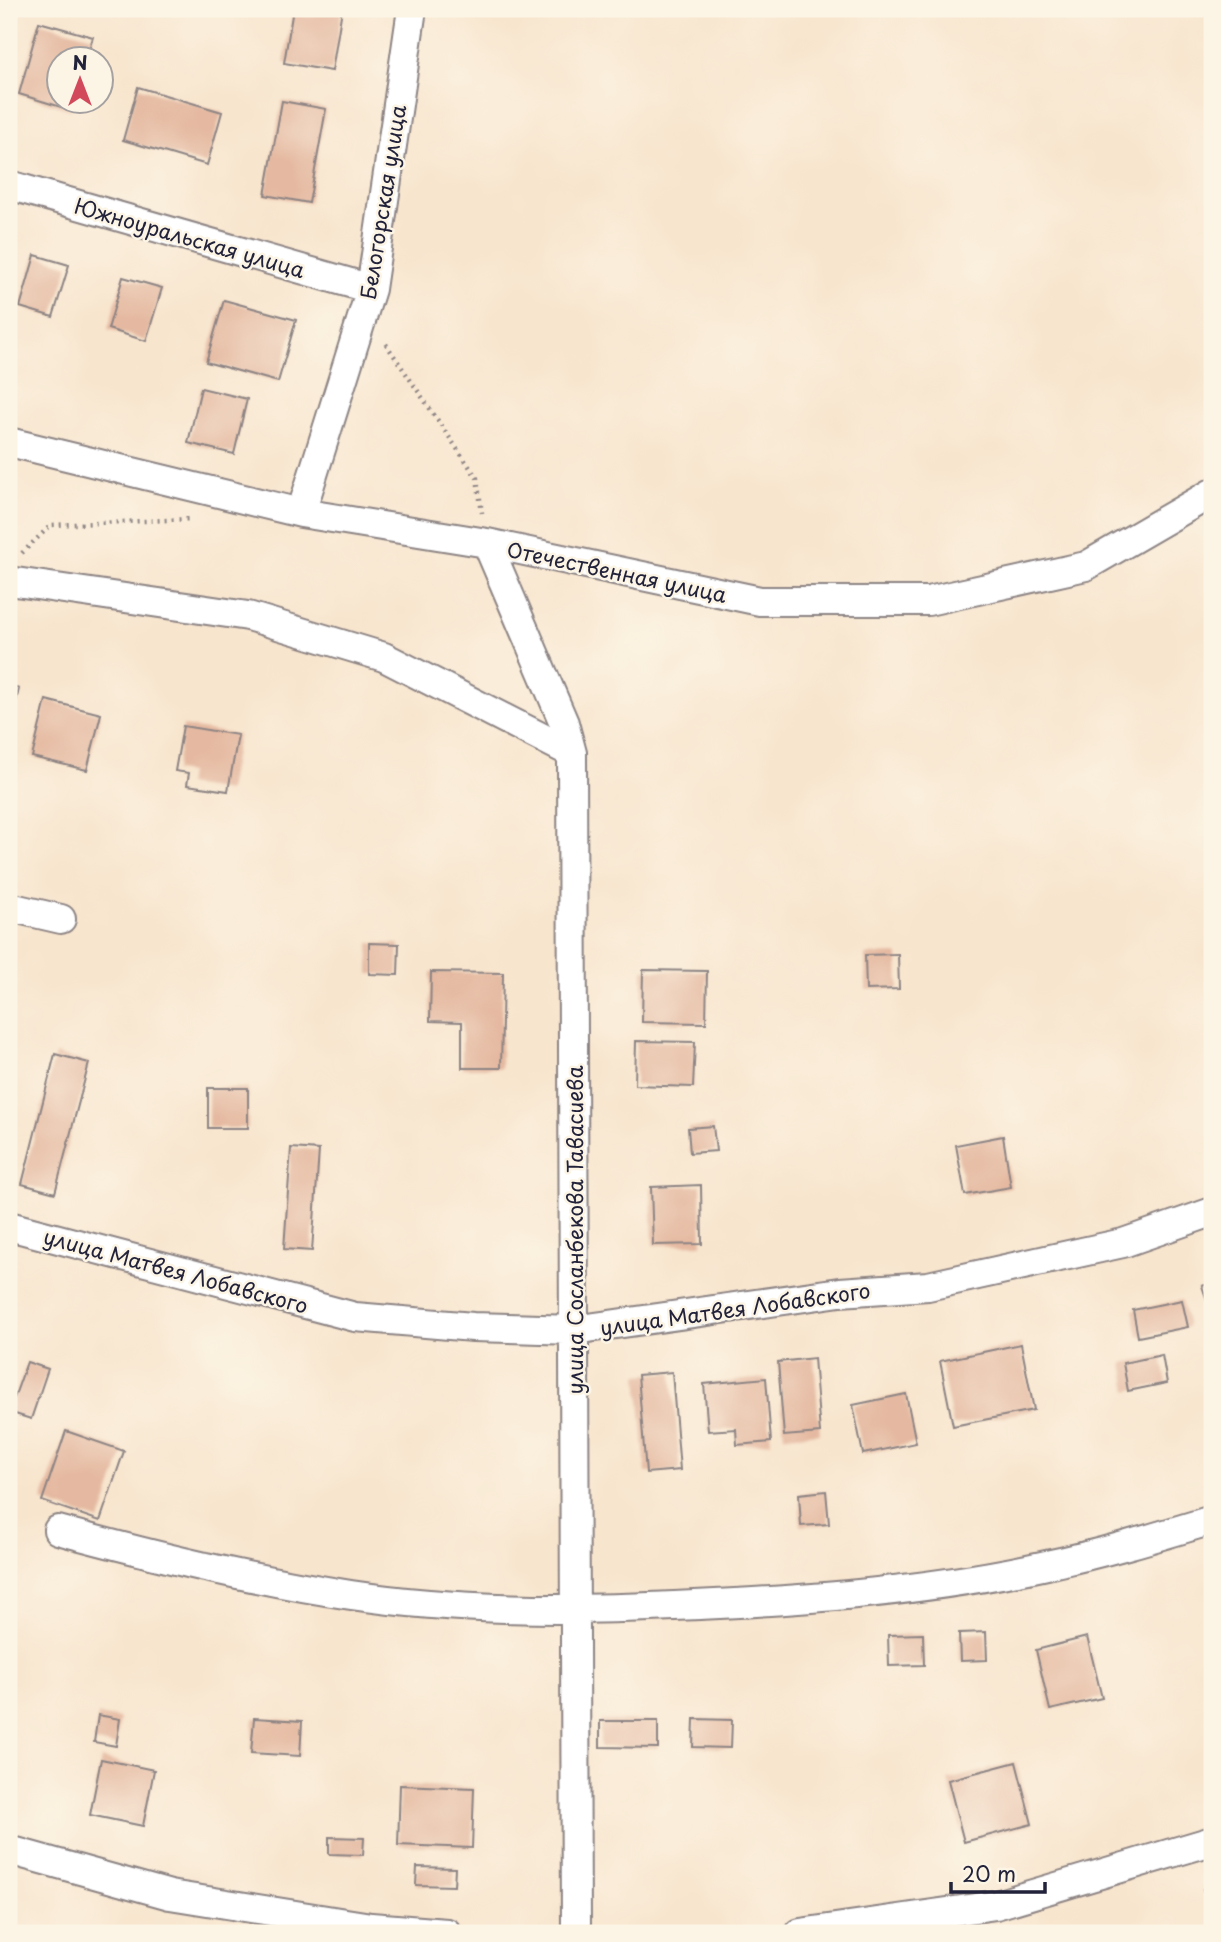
<svg xmlns="http://www.w3.org/2000/svg" width="1221" height="1942" font-family="'Playpen Sans',sans-serif">
	<style>
		.building { fill: #e5b9a1 }
		.lines { fill: none; stroke-linecap: round; stroke-linejoin: round }
		.minor-casing { stroke: #8d8484; stroke-width: 32 }
		.path { stroke: #8d8484; stroke-width: 4.5; stroke-dasharray: 2 5; stroke-linecap: butt }
		.minor { stroke: #fff; stroke-width: 28 }
		.labels { text-anchor: middle; dominant-baseline: central; stroke-width: 5; stroke-linejoin: round; paint-order: stroke }
		.street-label { font-size: 21px; fill: #22223b; stroke: #fcf5e5 }
	</style>
	<rect width="100%" height="100%" fill="#fcf5e5"/>
	<filter id="ink" filterUnits="userSpaceOnUse"><feTurbulence type="fractalNoise" baseFrequency=".0143" numOctaves="2"/><feDisplacementMap in="SourceGraphic" scale="14" xChannelSelector="R" yChannelSelector="G"/><feConvolveMatrix kernelMatrix="1 2 1 2 8 2 1 2 1" color-interpolation-filters="sRGB"/></filter>
	<filter id="wash" filterUnits="userSpaceOnUse"><feTurbulence type="fractalNoise" baseFrequency=".00686" numOctaves="4" result="noise"/><feDisplacementMap in="SourceGraphic" scale="28" xChannelSelector="R" yChannelSelector="G"/><feGaussianBlur stdDeviation="1.57" result="paint"/><feColorMatrix in="noise" values="0 0 0 0 0 0 0 0 0 0 0 0 0 0 0 0 0 1.4 0 .05"/><feComposite in="paint" operator="in"/></filter>
	<g filter="url(#wash)">
		<rect width="100%" height="100%" fill="#f8e5ce"/>
		<g id="blocks">
			<path class="building" d="M293 9H342L332 71 284 63Z
				M39 22 93 37 86 60H60V102H74L71 110 19 94Z
				M138 87 222 112 207 165 123 140Z
				M282 101 326 109 309 203 265 195Z
				M35 255 69 265 53 317 20 307Z
				M123 277 162 288 146 341 108 329Z
				M224 300 296 320 278 382 206 362Z
				M201 388 247 399 234 454 188 443Z
				M9 686 19 689 10 727H9Z
				M46 700 101 714 87 770 32 757Z
				M183 726 238 735 228 791 187 785 189 773 175 771Z
				M369 943 399 944 398 975 369 974Z
				M898 954 899 989 866 990 865 955Z
				M643 970 707 971 706 1023 642 1022Z
				M431 972 503 973 501 1068H462V1022L430 1021Z
				M636 1041 695 1042 693 1087 635 1085Z
				M55 1054 89 1063 55 1193 22 1184Z
				M208 1088H248V1128H208Z
				M713 1126 716 1151 690 1153 688 1128Z
				M1003 1136 1011 1187 965 1195 956 1145Z
				M291 1148 319 1150 312 1251 284 1249Z
				M701 1185 702 1244 653 1245 651 1187Z
				M1212 1283V1315L1202 1286Z
				M1182 1300 1188 1327 1138 1337 1133 1310Z
				M1021 1344 1034 1410 953 1426 940 1361Z
				M1162 1355 1167 1383 1128 1391 1123 1363Z
				M814 1358 820 1433 784 1436 778 1362Z
				M27 1362 48 1369 31 1419 9 1412Z
				M672 1372 680 1470 646 1473 638 1375Z
				M766 1378 771 1442 737 1445 736 1429 708 1431 704 1384Z
				M906 1394 916 1443 863 1454 853 1405Z
				M66 1431 124 1451 100 1521 42 1501Z
				M826 1491 829 1524 801 1526 799 1494Z
				M986 1632 987 1660 960 1661 959 1633Z
				M923 1634 924 1665 889 1666 888 1635Z
				M1087 1637 1102 1698 1050 1710 1036 1650Z
				M98 1715 120 1719 116 1746 94 1742Z
				M254 1718 302 1721 300 1756 251 1753Z
				M694 1719 732 1720 731 1748 693 1747Z
				M600 1721H658V1748L600 1747Z
				M101 1759 154 1770 143 1826 90 1815Z
				M1016 1762 1032 1824 964 1842 948 1780Z
				M400 1785 474 1788 472 1848 398 1845Z
				M329 1837 364 1838 363 1855 329 1854Z
				M417 1867 455 1868 454 1886 416 1885Z
				M1212 1886V1919H1211L1203 1889Z"/>
		</g>
	</g>
	<g filter="url(#ink)">
		<use href="#blocks" fill-opacity="0" stroke="#8d8484" stroke-width="2"/>
		<g class="lines">
			<defs>
				<path id="minor" d="M9 185 371 289
					M9 442 301 513 487 543 760 601H928L1086 566 1212 493
					M301 513 371 289 412 9
					M487 543 564 723 572 753 576 1933
					M9 581 248 616 384 657 572 753
					M9 907 61 919
					M9 1226 355 1317 473 1327 574 1330 840 1292 928 1286 1123 1243 1212 1212
					M58 1530C155 1556 252 1580 351 1595 458 1611 567 1611 674 1606 797 1601 921 1592 1042 1566 1100 1554 1156 1537 1212 1520
					M9 1850 170 1895 371 1927 447 1933
					M800 1933 996 1905 1212 1841"/>
			</defs>
			<use href="#minor" class="minor-casing"/>
			<path class="path" d="M386 344 477 478 482 513
				M22 553 51 525 191 519"/>
			<use href="#minor" class="minor"/>
		</g>
	</g>
	<g class="labels">
		<g class="street-label">
			<text transform="translate(382 202) rotate(-81)">Белогорская улица</text>
			<text transform="translate(190 237) rotate(16)">Южноуральская улица</text>
			<text transform="translate(617 571) rotate(12)">Отечественная улица</text>
			<text transform="translate(574 1230) rotate(-90)">улица Сосланбекова Тавасиева</text>
			<text transform="translate(176 1270) rotate(15)">улица Матвея Лобавского</text>
			<text transform="translate(735 1308) rotate(-8)">улица Матвея Лобавского</text>
		</g>
	</g>
	<rect width="1221" height="1942" fill="none" stroke="#fcf5e5" stroke-width="35"/>
	<g transform="translate(80 80)"><circle r="33" fill="#fcf5e5" stroke="#a5a1a1" stroke-width="2"/>
	<path d="M0-5L12 26L0 18L-12 26Z" fill="#d1495b"/>
	<text y="-10" font-size="19" font-weight="bold" text-anchor="middle" fill="#22223b">N</text>
	</g>
	<path d="M951 1882v10h94v-10" fill="none" stroke="#22223b" stroke-width="3.5"/>
	<text x="962" y="1882" font-size="21" fill="#22223b" stroke="#fcf5e5" stroke-width="5" paint-order="stroke">20 m</text>
</svg>
